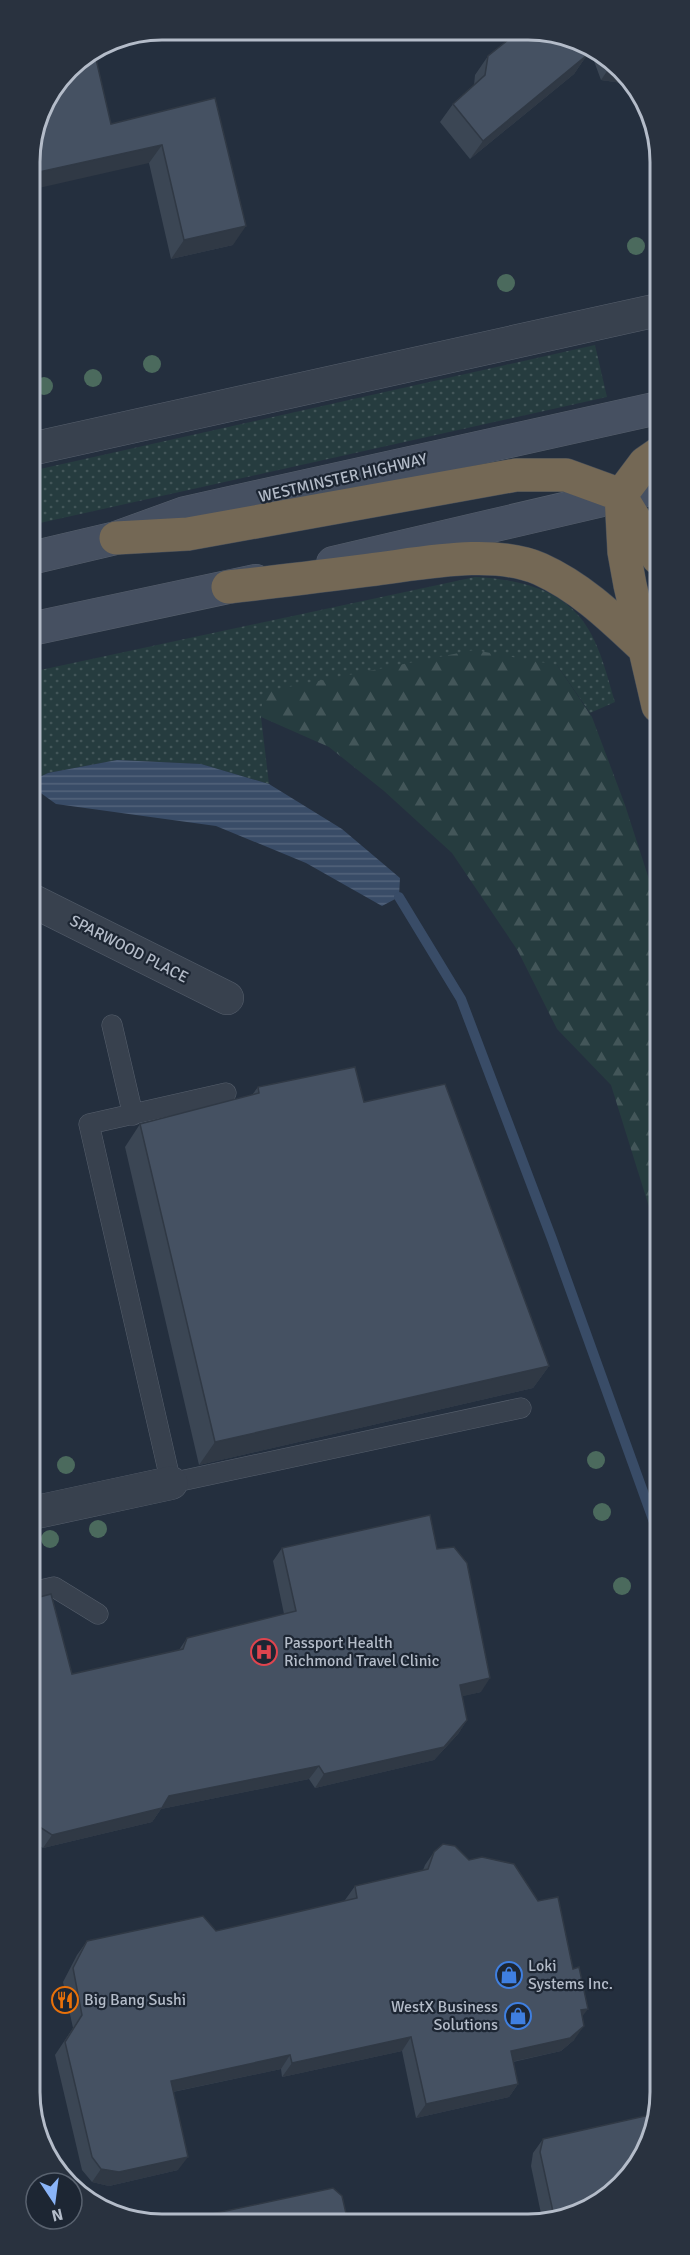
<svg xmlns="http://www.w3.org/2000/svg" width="690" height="2255" font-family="Signika,sans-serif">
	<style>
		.grass { fill: url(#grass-dots) }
		.forest { fill: url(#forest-firs) }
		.water { fill: url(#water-rules) }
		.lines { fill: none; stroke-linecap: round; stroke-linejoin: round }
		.stream { stroke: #394c67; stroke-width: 10 }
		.service-casing { stroke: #565f6c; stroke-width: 21 }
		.minor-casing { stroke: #565f6c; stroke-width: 34 }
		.secondary-casing { stroke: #565f6c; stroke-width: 34 }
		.motorway-casing { stroke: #434c59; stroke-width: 34 }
		.service { stroke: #38414e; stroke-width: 20 }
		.minor { stroke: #38414e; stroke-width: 33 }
		.secondary { stroke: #465061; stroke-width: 33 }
		.motorway { stroke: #746855; stroke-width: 33 }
		.tree { fill: #4b6a5d }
		.wall { fill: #3b4654 }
		.shaded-wall { fill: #303945 }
		.building { fill: #455162; stroke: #303945; stroke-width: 1.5 }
		.labels { text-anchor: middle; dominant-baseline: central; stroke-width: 4.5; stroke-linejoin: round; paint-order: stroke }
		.street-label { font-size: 16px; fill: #b4bcc9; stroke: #1d2633 }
		.poi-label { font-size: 16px; fill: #b4bcc9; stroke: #1d2633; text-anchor: start }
		.rim { fill: none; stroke: #b4bcc9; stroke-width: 3 }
	</style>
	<defs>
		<pattern id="grass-dots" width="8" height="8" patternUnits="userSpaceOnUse" patternTransform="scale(1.5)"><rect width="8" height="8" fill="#263c3f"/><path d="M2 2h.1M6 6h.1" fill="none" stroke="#435659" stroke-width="1.8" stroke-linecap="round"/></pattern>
		<pattern id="forest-firs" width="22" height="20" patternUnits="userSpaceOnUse" patternTransform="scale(1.5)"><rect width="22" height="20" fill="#263c3f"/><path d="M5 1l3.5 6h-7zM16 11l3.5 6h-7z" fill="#435659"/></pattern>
		<pattern id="water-rules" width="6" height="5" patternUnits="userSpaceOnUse" patternTransform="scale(1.5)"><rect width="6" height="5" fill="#394c67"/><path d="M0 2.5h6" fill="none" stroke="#53647b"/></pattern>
	</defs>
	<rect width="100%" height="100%" fill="#242f3e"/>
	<path class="grass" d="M595 345 607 397 31 525V471Z
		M475 577C514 579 558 587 583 621 600 644 607 676 615 702L590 713 557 665 261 717 269 784 201 764 117 760 48 773 31 781V672Z"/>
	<path class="forest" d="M474 650 557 665 592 717 625 805 658 907 659 1239 611 1085 557 1029 518 951 452 853 384 791 329 747 261 717 263 692Z"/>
	<path class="water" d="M117 760 201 764 269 784 342 829 400 878 399 897 382 906 306 863 216 826 56 804 31 786V781L48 773Z"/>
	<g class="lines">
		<path class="stream" d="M399 897 461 999 552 1239 659 1536"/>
		<defs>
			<path id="service" d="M112 1025 133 1115
				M226 1093 89 1124 171 1483 521 1408
				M32 1592 54 1587 98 1614"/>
			<path id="minor" d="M31 449 658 310
				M31 900 227 998
				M32 1513 171 1483"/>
			<path id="secondary" d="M31 558 116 538 185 513 658 408
				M333 563 658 487
				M31 629 256 581"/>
			<path id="motorway" d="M621 495 624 552 630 585 658 706
				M621 495 645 463 658 454
				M623 500 658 558
				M116 538 188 534 516 475H566L621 495
				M228 587C275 582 322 576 369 570 420 564 492 548 540 569 582 588 613 619 645 649"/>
		</defs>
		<use href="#service" class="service-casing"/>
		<use href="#minor" class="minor-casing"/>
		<use href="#secondary" class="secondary-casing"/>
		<use href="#motorway" class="motorway-casing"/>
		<use href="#service" class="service"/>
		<use href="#minor" class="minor"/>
		<use href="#secondary" class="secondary"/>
		<use href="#motorway" class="motorway"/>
	</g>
	<g class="tree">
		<circle cx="636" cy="246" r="9"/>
		<circle cx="506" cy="283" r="9"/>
		<circle cx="152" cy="364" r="9"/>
		<circle cx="93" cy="378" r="9"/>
		<circle cx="44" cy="386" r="9"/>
		<circle cx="596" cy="1460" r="9"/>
		<circle cx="66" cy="1465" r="9"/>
		<circle cx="602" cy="1512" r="9"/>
		<circle cx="98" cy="1529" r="9"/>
		<circle cx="50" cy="1539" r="9"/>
		<circle cx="622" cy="1586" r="9"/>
	</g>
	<path class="wall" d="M591 53 621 69 629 84 601 80Z
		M587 55 574 74 470 159 440 122 453 104 474 85 475 75 488 56Z
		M215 98 233 245 171 259 149 163 111 124Z
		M258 1087 364 1102 549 1366 533 1388 199 1465 125 1147 140 1124 252 1095Z
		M282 1548 437 1549 481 1692 462 1696 467 1720 458 1734 434 1760 315 1788 309 1779 161 1809 152 1822 43 1848 32 1841V1599L72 1674 179 1650 187 1638 284 1614 273 1561Z
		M434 1852 582 2017 574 2040 561 2051 513 2062 518 2084 509 2097 416 2118 402 2051 282 2077 281 2069 173 2092 178 2170 109 2186 92 2182 82 2170 55 2055 73 2028 63 1982 77 1955 87 1941 216 1931 345 1901V1900L355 1886 423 1870 425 1865Z
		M543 2139 627 2180 553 2223H543L531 2166 533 2153Z"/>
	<path class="shaded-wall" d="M587 55 574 74 470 159 483 141Z
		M612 64 621 69 629 84 601 80Z
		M162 145 149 163 30 190V174Z
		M246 226 233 245 171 259 184 240Z
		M549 1366 533 1388 199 1465 215 1442Z
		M490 1678 481 1692 451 1699 460 1685Z
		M467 1720 458 1734 434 1760 315 1788 324 1774Z
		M319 1766 309 1779 161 1809 152 1822 43 1848 52 1835 169 1796Z
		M588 2009 578 2022 581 2010Z
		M584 2026 574 2040 561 2051 501 2064 511 2051Z
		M411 2037 402 2051 282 2077 292 2063Z
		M290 2055 281 2069 162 2094 171 2081Z
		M518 2084 509 2097 416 2118 426 2104Z
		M188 2157 178 2170 109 2186 92 2182 101 2169Z"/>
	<path class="building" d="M518 32 554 33 579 46 587 55 483 141 453 104 485 75 488 56Z
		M96 59 111 124 215 98 246 226 184 240 162 145 30 174V154L40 111 69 69 76 64Z
		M355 1067 364 1102 445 1084 549 1366 215 1442 140 1124 259 1093 258 1087Z
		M430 1515 437 1549 454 1547 467 1563 490 1678 460 1685 467 1720 444 1747 324 1774 319 1766 169 1796 162 1808 52 1835 35 1824 32 1814V1599L51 1594 72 1674 183 1649 187 1638 296 1611 282 1548Z
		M443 1844 455 1846 469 1860 482 1857 514 1864 538 1901 558 1897 573 1969 579 1967 588 2009 581 2010 584 2026 570 2038 511 2051 518 2084 426 2104 411 2037 292 2063 290 2055 171 2081 188 2157 119 2172 101 2169 92 2157 65 2042 82 2015 73 1968 87 1941 203 1916 216 1931 357 1898 355 1886 428 1869 434 1852Z
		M654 2114 627 2180 555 2221 540 2152 543 2139Z
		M333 2188 342 2196 348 2222H174Z"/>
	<defs>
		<symbol id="hospital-ring" viewBox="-11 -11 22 22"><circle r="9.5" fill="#1d2633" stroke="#e0444e" stroke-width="1.5"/><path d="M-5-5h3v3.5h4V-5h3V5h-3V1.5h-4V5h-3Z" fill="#e0444e"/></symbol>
		<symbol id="shop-ring" viewBox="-11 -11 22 22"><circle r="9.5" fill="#1d2633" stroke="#3f7fe0" stroke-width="1.5"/><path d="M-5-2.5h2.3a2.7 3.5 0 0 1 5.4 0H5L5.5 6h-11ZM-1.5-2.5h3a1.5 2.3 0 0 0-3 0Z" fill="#3f7fe0"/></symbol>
		<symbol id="restaurant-ring" viewBox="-11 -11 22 22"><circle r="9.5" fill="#1d2633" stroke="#e8710a" stroke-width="1.5"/><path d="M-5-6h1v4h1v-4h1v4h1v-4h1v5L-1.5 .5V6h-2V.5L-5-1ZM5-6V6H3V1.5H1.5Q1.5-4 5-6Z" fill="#e8710a"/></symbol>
	</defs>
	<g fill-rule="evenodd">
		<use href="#hospital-ring" x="249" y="1637" width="30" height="30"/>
		<use href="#shop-ring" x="494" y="1960" width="30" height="30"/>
		<use href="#restaurant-ring" x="50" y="1985" width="30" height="30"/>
		<use href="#shop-ring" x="503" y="2001" width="30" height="30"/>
	</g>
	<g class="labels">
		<g class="street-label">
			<text transform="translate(343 478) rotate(-13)">WESTMINSTER HIGHWAY</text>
			<text transform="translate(129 949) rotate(27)">SPARWOOD PLACE</text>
		</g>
		<g class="poi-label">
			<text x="284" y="1643">Passport Health<tspan x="284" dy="18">Richmond Travel Clinic</tspan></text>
			<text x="528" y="1966">Loki<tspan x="528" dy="18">Systems Inc.</tspan></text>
			<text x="84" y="2000">Big Bang Sushi</text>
			<text x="498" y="2007" text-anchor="end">WestX Business<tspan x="498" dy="18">Solutions</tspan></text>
		</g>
	</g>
	<path d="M0 0H690V2255H0ZM162 40H528A122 122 0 0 1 650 162V2092A122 122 0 0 1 528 2214H162A122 122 0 0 1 40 2092V162A122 122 0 0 1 162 40Z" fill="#29323f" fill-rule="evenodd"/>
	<path class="rim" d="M162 40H528A122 122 0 0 1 650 162V2092A122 122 0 0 1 528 2214H162A122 122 0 0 1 40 2092V162A122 122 0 0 1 162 40Z"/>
	<g transform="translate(54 2201) rotate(167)"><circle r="28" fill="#1d2633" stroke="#59626f" stroke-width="1.5"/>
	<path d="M0-4.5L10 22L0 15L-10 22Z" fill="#8ab4f8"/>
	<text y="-9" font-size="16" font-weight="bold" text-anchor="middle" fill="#b4bcc9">N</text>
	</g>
</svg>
